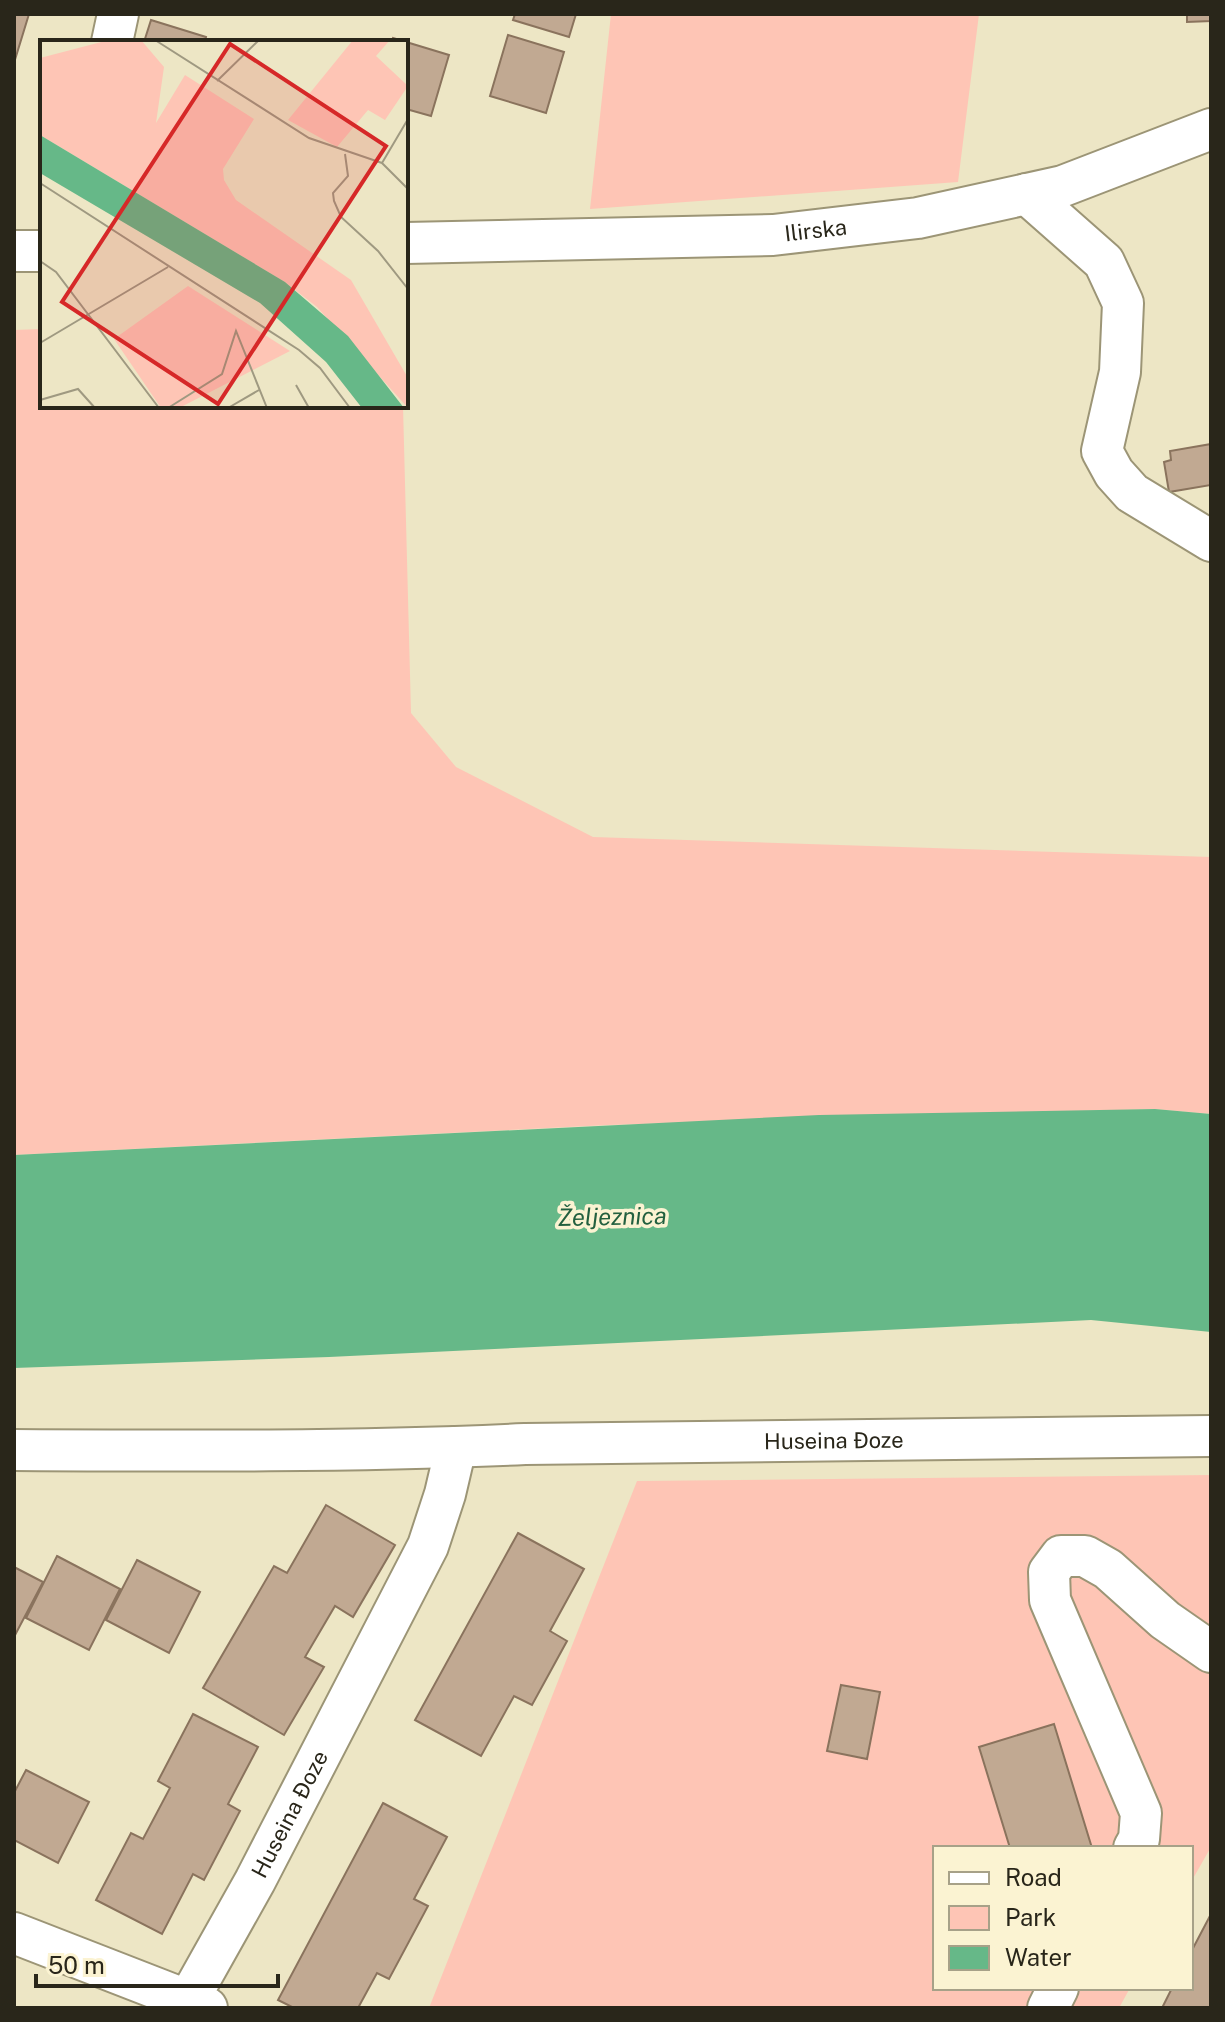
<svg xmlns="http://www.w3.org/2000/svg" width="1225" height="2022" font-family="'Public Sans',sans-serif">
	<style>
		.green { fill: #fec5b5 }
		.water { fill: #66b888 }
		.building { fill: #c1a992; stroke: #8a735d; stroke-width: 2 }
		.lines { fill: none; stroke-linecap: round; stroke-linejoin: round }
		.minor-casing { stroke: #9c9576; stroke-width: 44 }
		.minor { stroke: #fff; stroke-width: 40 }
		.labels { text-anchor: middle; dominant-baseline: central; stroke-width: 7; stroke-linejoin: round; paint-order: stroke }
		.street-label { font-size: 22px; fill: #29261a; stroke: #fbf3d2 }
		.water-label { font-size: 24px; font-style: italic; fill: #23603f; stroke: #fbf3d2 }
		.inset-road { fill: none; stroke: #9f9981; stroke-width: 2 }
		.view { fill: #d62828; fill-opacity: 0.15; stroke: #d62828; stroke-width: 4 }
		.inset-edge { fill: none; stroke: #29261a; stroke-width: 4 }
	</style>
	<rect width="100%" height="100%" fill="#ede6c5"/>
	<path class="green" d="M611 14H979L958 182 590 209Z
		M42 329V406H403L411 713 456 767 593 837 1211 857V1114L1155 1109 607 1125 14 1155V330Z
		M1211 1475V1847L1191 1882V1848H935V1988H1130L1119 2008H429L637 1481Z"/>
	<path class="water" d="M1155 1109 1211 1114V1332L1091 1320 329 1357 14 1368V1155L819 1115Z"/>
	<path class="building" d="M14 14H29L14 63Z
		M515 14H576L569 37 513 20Z
		M1187 14H1211V21L1187 22Z
		M151 20 206 37 205 42H144Z
		M508 35 564 52 546 113 490 96Z
		M393 38 449 55 431 116 406 109V42H392Z
		M1211 444V485L1169 492 1164 462 1171 460 1170 451Z
		M326 1505 395 1545 353 1617 335 1606 305 1657 324 1667 284 1735 203 1688 274 1566 287 1573Z
		M518 1533 584 1569 550 1631 567 1641 532 1705 514 1696 481 1756 415 1720Z
		M57 1556 120 1589 89 1650 26 1618Z
		M137 1560 200 1592 169 1653 106 1620Z
		M14 1567 43 1582 14 1637Z
		M841 1685 880 1692 867 1759 827 1751Z
		M193 1714 258 1747 228 1804 240 1811 204 1880 193 1874 162 1934 96 1900 131 1833 143 1839 170 1788 158 1781Z
		M1054 1724 1092 1848H1010L979 1747Z
		M26 1770 89 1802 58 1863 14 1840V1793Z
		M383 1803 447 1837 414 1899 428 1906 389 1979 377 1973 358 2008H294L278 2000Z
		M1211 1914V2008H1162L1172 1988H1191V1952Z"/>
	<g class="lines">
		<defs>
			<g id="minor">
				<path d="M112 42 118 14"/>
				<path d="M1027 194 1104 262 1123 303 1120 372 1102 451 1114 473 1132 493 1211 541"/>
				<path id="s1" d="M406 243 773 235 918 218 1063 186 1211 129"/>
				<path d="M14 251H42"/>
				<path id="s2" d="M14 1450C184 1451 355 1452 525 1444L1211 1436"/>
				<path d="M1134 1848 1139 1839 1141 1813 1050 1600 1049 1572 1061 1556H1085L1108 1569 1165 1620 1211 1652"/>
				<path d="M14 1933 207 2008"/>
				<path id="s3" d="M186 2008 195 1988 255 1881 428 1546 445 1494 456 1447"/>
				<path d="M1048 2008 1058 1988"/>
			</g>
		</defs>
		<use href="#minor" class="minor-casing"/>
		<use href="#minor" class="minor"/>
	</g>
	<g class="labels">
		<g class="street-label">
			<text stroke="none"><textPath href="#s1" startOffset="410">Ilirska</textPath></text>
			<text stroke="none"><textPath href="#s2" startOffset="820">Huseina Đoze</textPath></text>
			<text stroke="none"><textPath href="#s3" startOffset="220">Huseina Đoze</textPath></text>
		</g>
		<g class="water-label">
			<text transform="translate(612 1216) rotate(-1)">Željeznica</text>
		</g>
	</g>
	<g transform="translate(40 40)">
		<rect width="368" height="368" fill="#ede6c5"/>
		<path d="M69 0H101L124 27 116 83 145 35 214 79 183 129 184 140 196 160 311 240 368 338V368L277 267 245 242 0 95V18ZM313 0H350L336 16 368 46 345 80 328 70 297 107 248 80ZM148 246 250 311 139 368H121L74 299Z" fill="#fec5b5"/>
		<path d="M0 95 245 242 308 296 364 368H322L286 322 220 263 0 133Z" fill="#66b888"/>
		<path class="inset-road" d="M115 0 269 98 342 123M177 41 219 0M368 79 342 123 368 149M305 114 308 136 293 153 294 161 301 177 338 211 368 249M0 143 259 310 280 328 310 368M0 221 16 232 119 368M0 303 128 227M256 345 269 368M0 360 38 349 55 368M128 368 182 334 196 291 227 368M188 368 219 350"/>
		<path class="view" d="M190 4 346 106 178 364 22 262Z"/>
		<rect width="368" height="368" class="inset-edge"/>
	</g>
	<rect width="1225" height="2022" fill="none" stroke="#29261a" stroke-width="32"/>
	<rect x="933" y="1846" width="260" height="144" fill="#fbf3d2" stroke="#a7a188" stroke-width="2"/>
	<rect x="949" y="1872" width="40" height="12" fill="#ffffff" stroke="#a7a188" stroke-width="2"/>
	<text x="1005" y="1886" font-size="24" fill="#29261a">Road</text>
	<rect x="949" y="1906" width="40" height="24" fill="#fec5b5" stroke="#a7a188" stroke-width="2"/>
	<text x="1005" y="1926" font-size="24" fill="#29261a">Park</text>
	<rect x="949" y="1946" width="40" height="24" fill="#66b888" stroke="#a7a188" stroke-width="2"/>
	<text x="1005" y="1966" font-size="24" fill="#29261a">Water</text>
	<path d="M36 1974v12h242v-12" fill="none" stroke="#29261a" stroke-width="4"/>
	<text x="48" y="1974" font-size="24" fill="#29261a" stroke="#fbf3d2" stroke-width="6" paint-order="stroke">50 m</text>
</svg>
